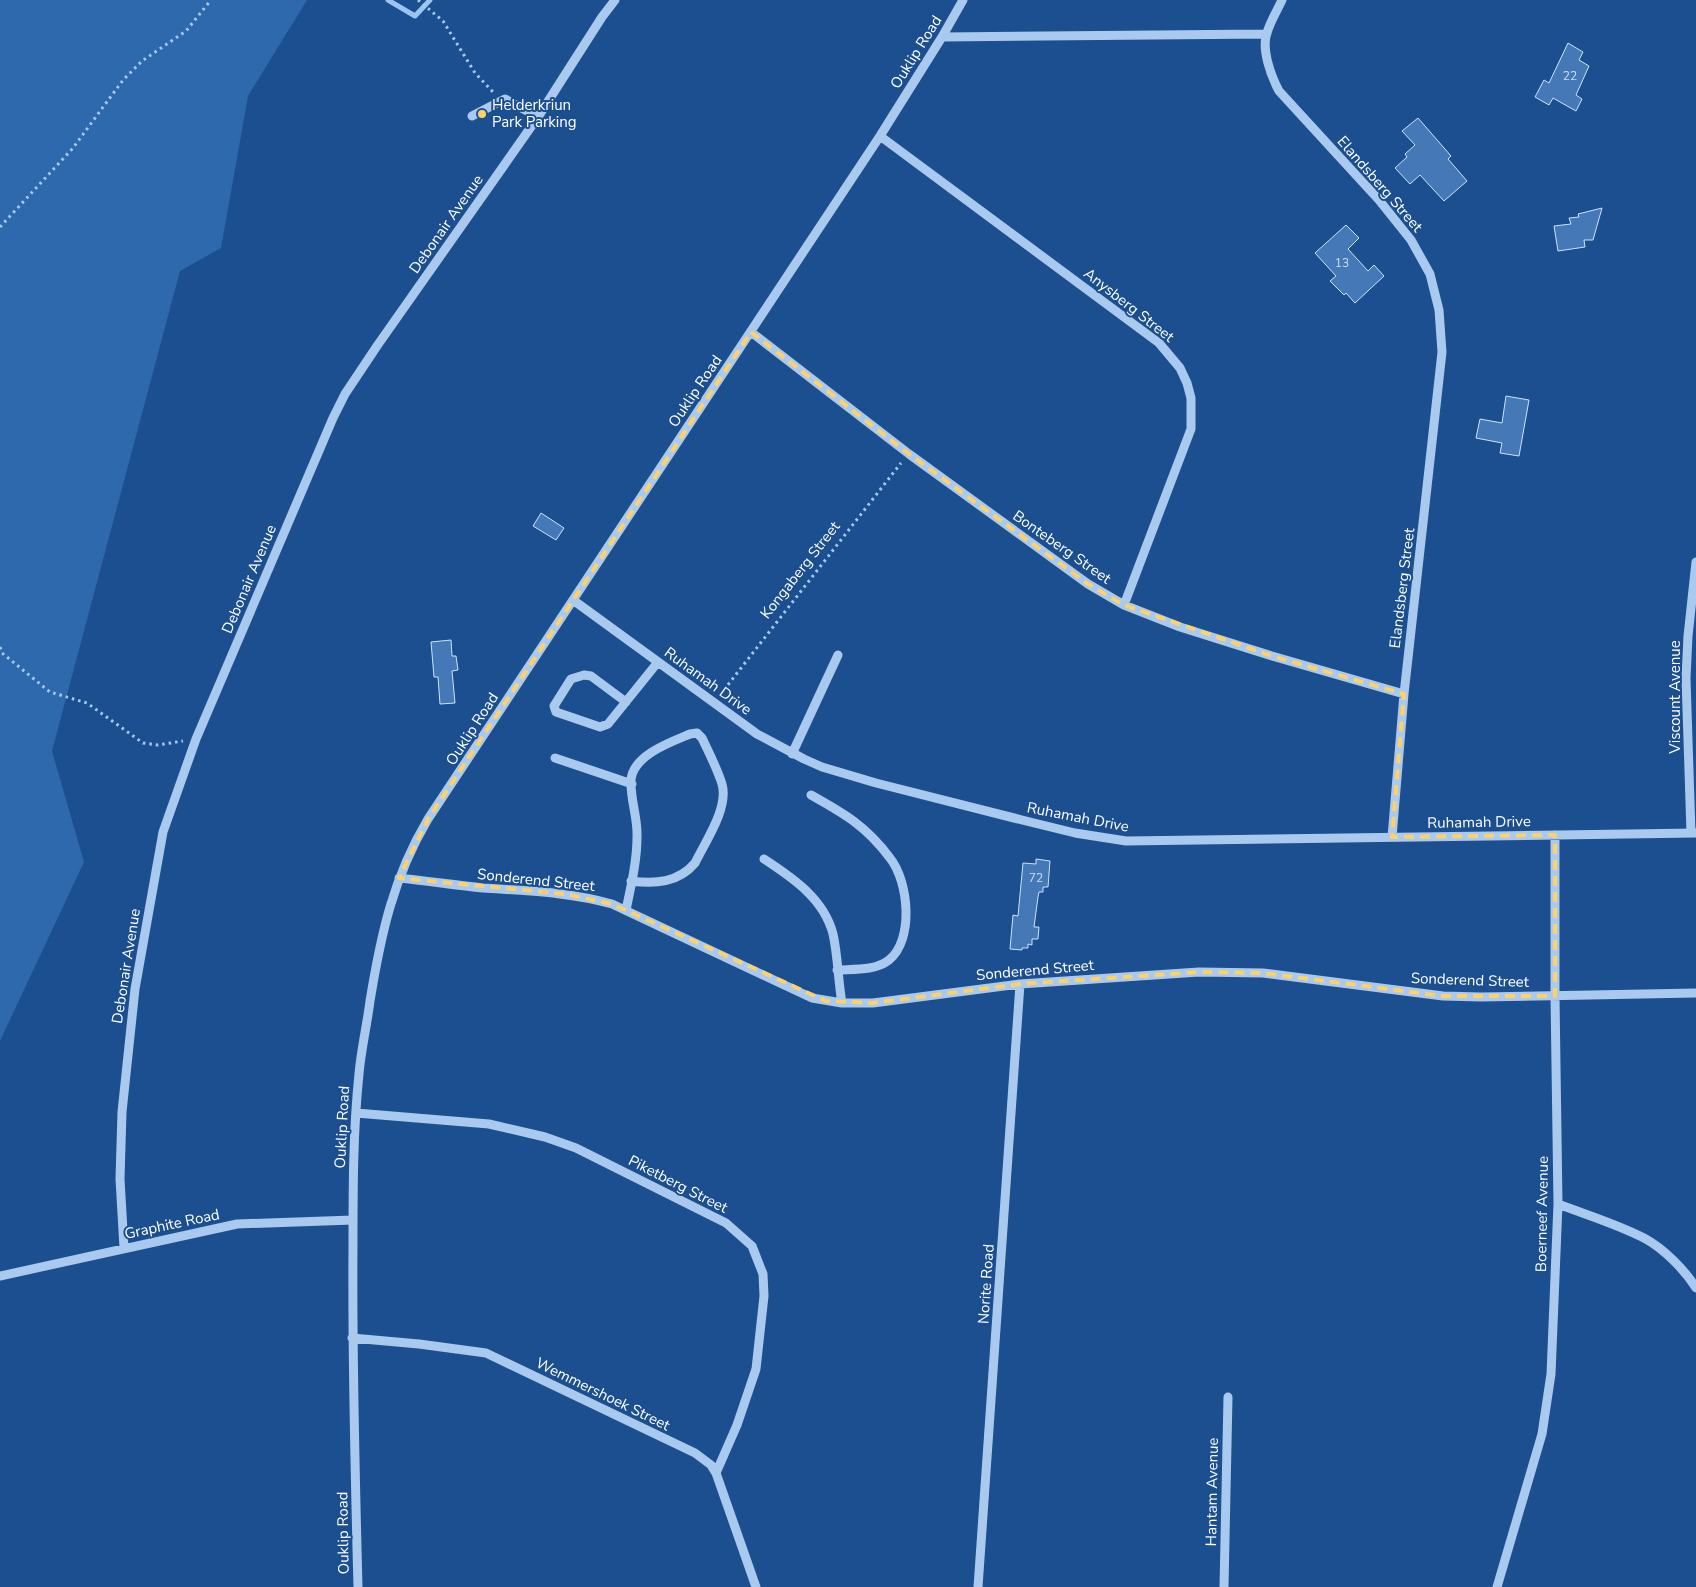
<svg xmlns="http://www.w3.org/2000/svg" width="1696" height="1587" font-family="'Nunito Sans',sans-serif">
	<style>
		.green { fill: #2e69ad }
		.lines { fill: none; stroke-linecap: round; stroke-linejoin: round }
		.stream { stroke: #9cc4f0; stroke-width: 5 }
		.building { fill: #4478b7; stroke: #cfe3fa }
		.path { stroke: #a9c9ee; stroke-width: 3; stroke-dasharray: 2.5 4; stroke-linecap: butt }
		.minor { stroke: #a9c9ee; stroke-width: 9 }
		.marked { fill: none; stroke: #ffd166; stroke-width: 4; stroke-dasharray: 10 6; stroke-linejoin: round }
		.poi-dot { fill: #ffd166; stroke: #1b4f8f; stroke-width: 2 }
		.labels { text-anchor: middle; dominant-baseline: central; stroke-width: 4; stroke-linejoin: round; paint-order: stroke }
		.number-label { font-size: 12px; fill: #d0dded }
		.street-label { font-size: 15px; fill: #fff; stroke: #1b4f8f }
		.poi-label { font-size: 15px; fill: #fff; stroke: #1b4f8f; text-anchor: start }
	</style>
	<rect width="100%" height="100%" fill="#1b4f8f"/>
	<path class="green" d="M0 0H307L248 96 221 248 180 271 52 751 84 862 0 1041Z"/>
	<g class="lines">
		<path class="stream" d="M388 0 415 16 430 0"/>
	</g>
	<path class="building" d="M1568 43 1583 52 1579 60 1589 66 1576 95 1582 99 1576 111 1553 98 1549 105 1535 97 1544 80 1549 83Z
		M1418 118 1451 156 1448 159 1467 181 1444 201 1420 175 1410 184 1395 168 1407 157 1405 154 1415 145 1402 131Z
		M1602 208 1593 240H1584L1585 247 1558 251 1554 226 1571 224 1569 218 1579 217 1578 214Z
		M1346 225 1359 238 1348 249 1368 271 1374 265 1384 276 1355 303 1346 293 1344 295 1330 281 1336 276 1315 253Z
		M1506 396 1529 400 1519 456 1500 453 1502 443 1476 438 1480 419 1502 423Z
		M541 513 564 528 556 540 533 526Z
		M451 640 452 656H456L458 670 452 671 455 703 440 704 438 677H434L431 642Z
		M1036 859 1050 861 1048 887H1043V892H1039L1038 897 1034 927H1039L1038 939H1032V945L1028 944V948H1022V950L1010 949 1013 915 1018 916 1023 863 1036 864Z"/>
	<g class="lines">
		<path class="path" d="M418 0 443 21 475 73 494 93
			M0 227 73 148 123 80 142 61 186 31 211 0
			M0 647 2 653 50 692 87 703 143 743 158 745 183 741
			M720 695 901 463"/>
		<path class="minor" d="M1282 0C1277 11 1270 22 1267 33 1261 49 1271 76 1279 91L1379 200 1411 240 1430 274 1439 310 1442 352 1404 694 1392 837
			M942 37 1266 34
			M472 116 505 99 538 117
			M880 136 1159 343 1180 368 1187 383 1191 398V429L1124 605
			M751 332 909 454 1088 584 1124 605 1180 627 1272 656 1404 694
			M573 600 757 734 804 759 822 767 876 783 1022 820 1075 833 1126 841 1696 833
			M626 702 591 676 584 675 571 679 554 706 556 712 600 727 608 724 658 662
			M792 754 838 655
			M555 758 632 784
			M811 795C845 814 866 826 890 858 909 882 914 940 889 960 875 971 854 969 837 970
			M1691 833 1686 678 1688 636 1696 562
			M764 859C793 878 824 899 833 934 838 956 838 981 842 1003
			M399 878C427 881 455 885 483 888 527 891 570 892 612 904L812 998 842 1003H873L1020 984 1199 972 1263 973 1443 996 1481 997 1696 993
			M626 910C631 886 637 861 637 837 638 818 630 799 631 780 633 755 671 742 690 734L697 733 702 738C709 753 717 768 722 784 729 808 705 842 695 863 678 883 655 884 631 881
			M356 1113 489 1124 545 1137 576 1148 726 1223 752 1246 763 1274 764 1296 756 1369 737 1425 716 1473
			M1558 1204C1587 1215 1617 1224 1644 1238 1663 1248 1685 1270 1696 1288
			M124 1248 120 1179 122 1112 135 989 163 832 196 739 333 418 345 394 377 346 538 117 602 17 615 0
			M0 1276 237 1224 353 1220
			M352 1338 419 1344 486 1353 695 1453 711 1465 716 1473 756 1587
			M358 1587C355 1473 352 1360 353 1246 353 1189 353 1131 359 1074 361 1050 367 1025 370 1001 381 934 393 878 428 819L880 136 942 37 963 0
			M978 1587 1020 984
			M1224 1587 1228 1397
			M1497 1587 1542 1434 1551 1374 1558 1204 1555 996V835"/>
	</g>
	<path class="marked" d="M751 332 909 454 1088 584 1124 605 1272 656 1404 694 1392 837 1555 835V996H1443L1263 973 1199 972 1020 984 873 1003 826 1001 612 904 565 894 399 878 428 819Z"/>
	<circle class="poi-dot" cx="482" cy="114" r="5"/>
	<g class="labels">
		<g class="number-label">
			<text x="1570" y="76">22</text>
			<text x="1342" y="263">13</text>
			<text x="1036" y="878">72</text>
		</g>
		<g class="street-label">
			<text transform="translate(916 52) rotate(-58)">Ouklip Road</text>
			<text transform="translate(1380 184) rotate(49)">Elandsberg Street</text>
			<text transform="translate(446 224) rotate(-55)">Debonair Avenue</text>
			<text transform="translate(1129 305) rotate(38)">Anysberg Street</text>
			<text transform="translate(695 391) rotate(-56)">Ouklip Road</text>
			<text transform="translate(1062 547) rotate(35)">Bonteberg Street</text>
			<text transform="translate(800 570) rotate(-52)">Kongaberg Street</text>
			<text transform="translate(249 579) rotate(-67)">Debonair Avenue</text>
			<text transform="translate(1402 588) rotate(-83)">Elandsberg Street</text>
			<text transform="translate(708 681) rotate(36)">Ruhamah Drive</text>
			<text transform="translate(1675 697) rotate(-90)">Viscount Avenue</text>
			<text transform="translate(472 729) rotate(-57)">Ouklip Road</text>
			<text transform="translate(1078 817) rotate(11)">Ruhamah Drive</text>
			<text transform="translate(1479 822) rotate(-1)">Ruhamah Drive</text>
			<text transform="translate(536 880) rotate(6)">Sonderend Street</text>
			<text transform="translate(126 966) rotate(-81)">Debonair Avenue</text>
			<text transform="translate(1035 970) rotate(-5)">Sonderend Street</text>
			<text transform="translate(1470 980) rotate(2)">Sonderend Street</text>
			<text transform="translate(342 1127) rotate(-87)">Ouklip Road</text>
			<text transform="translate(678 1184) rotate(27)">Piketberg Street</text>
			<text transform="translate(1542 1214) rotate(-89)">Boerneef Avenue</text>
			<text transform="translate(172 1224) rotate(-12)">Graphite Road</text>
			<text transform="translate(986 1284) rotate(-86)">Norite Road</text>
			<text transform="translate(603 1394) rotate(26)">Wemmershoek Street</text>
			<text transform="translate(1212 1492) rotate(-89)">Hantam Avenue</text>
			<text transform="translate(343 1533) rotate(-91)">Ouklip Road</text>
		</g>
		<g class="poi-label">
			<text x="492" y="105">Helderkriun<tspan x="492" dy="17">Park Parking</tspan></text>
		</g>
	</g>
</svg>
